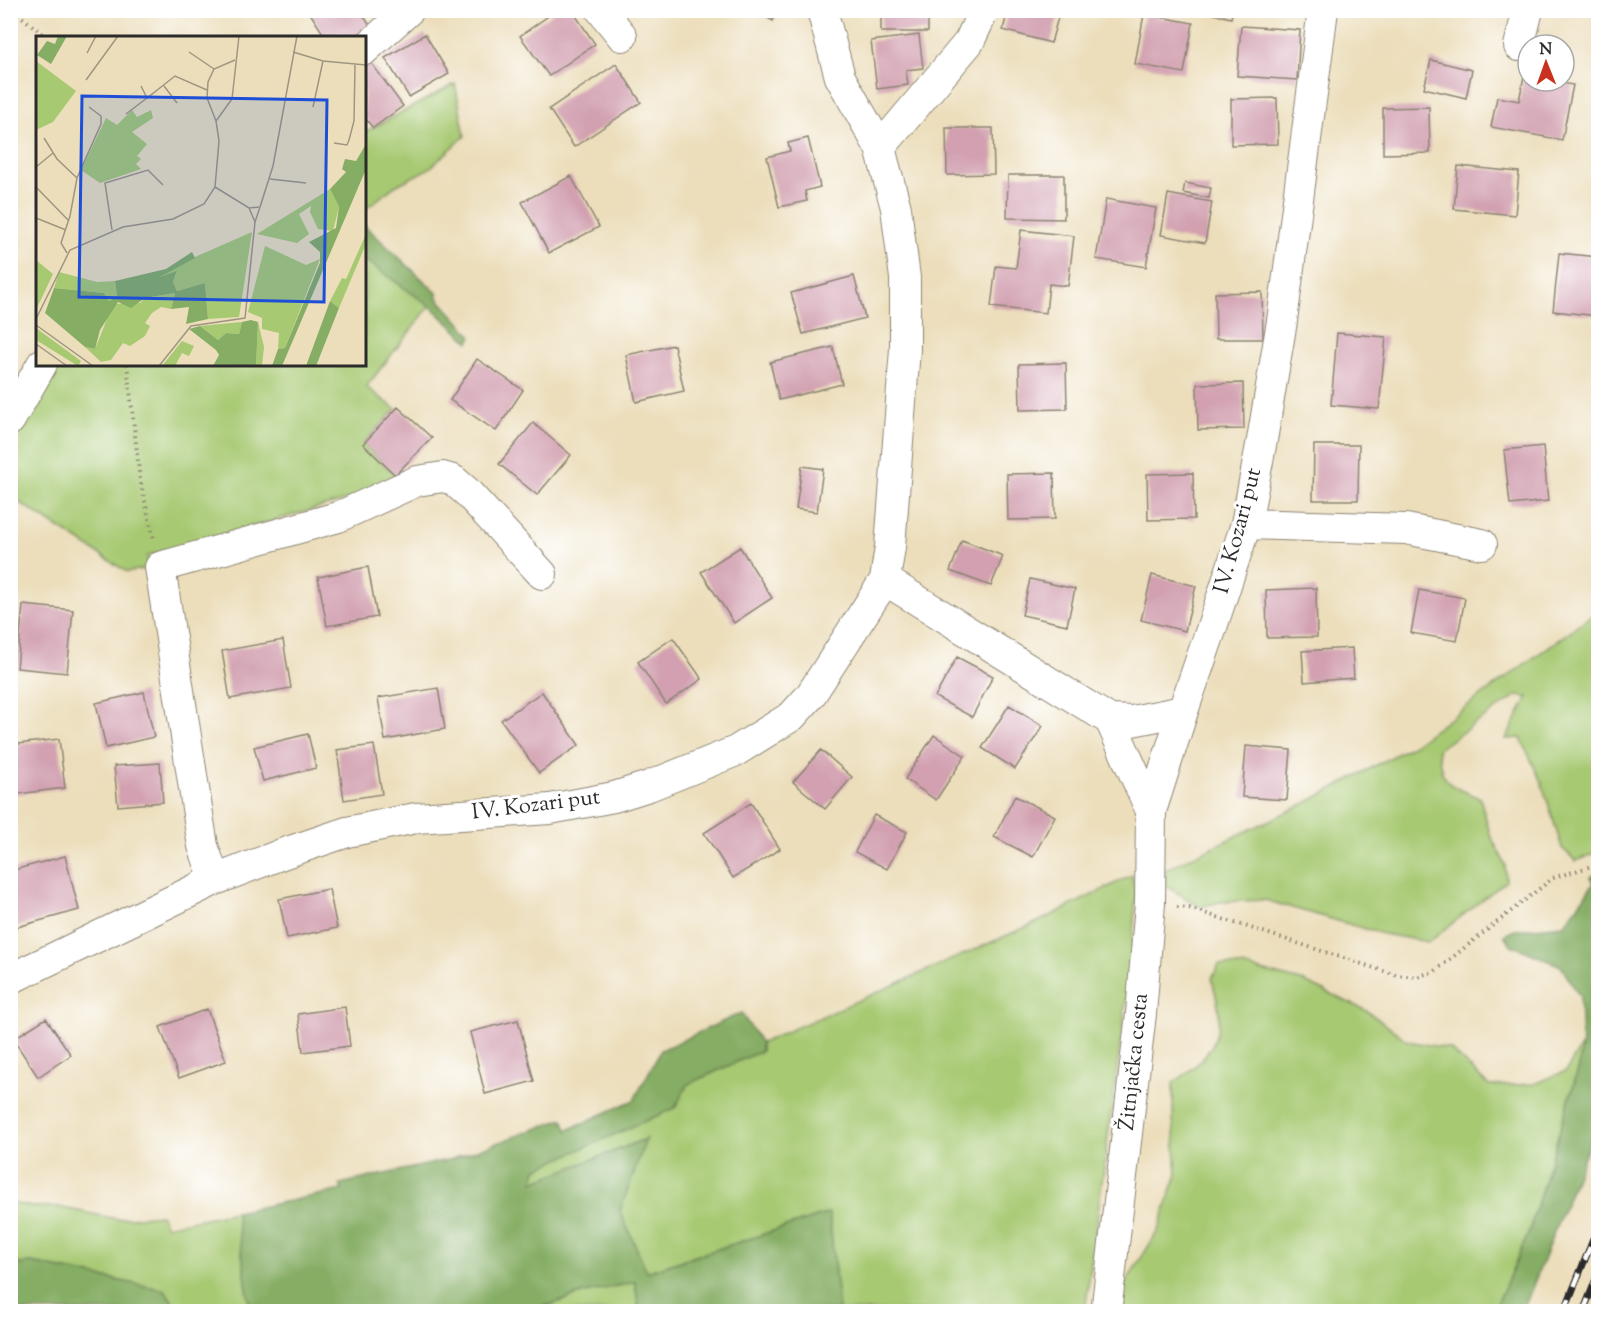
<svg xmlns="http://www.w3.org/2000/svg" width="1609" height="1322" font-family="'Sorts Mill Goudy',serif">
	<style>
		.green { fill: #a7c972; stroke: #697a4e; stroke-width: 1.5 }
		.forest { fill: #85ad64; stroke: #586c48; stroke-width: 1.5 }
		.building { fill: #d2a0b0 }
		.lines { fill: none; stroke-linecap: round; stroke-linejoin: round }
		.minor-casing { stroke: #8c8473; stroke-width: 32 }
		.path { stroke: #8c8473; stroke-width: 4; stroke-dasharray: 1.5 4.5; stroke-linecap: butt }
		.minor { stroke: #fff; stroke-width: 30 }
		.rail-casing { stroke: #2b2b2b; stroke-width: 7 }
		.rail { stroke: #fff; stroke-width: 4.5; stroke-dasharray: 14; stroke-linecap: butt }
		.labels { text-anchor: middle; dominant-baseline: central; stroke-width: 6; stroke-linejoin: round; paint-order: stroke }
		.street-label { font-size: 22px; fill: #2b2b2b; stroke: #fff }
		.inset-road { fill: none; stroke: #9f9681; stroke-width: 1.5 }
		.view { fill: #1d4ed8; fill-opacity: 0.15; stroke: #1d4ed8; stroke-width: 3 }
		.inset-edge { fill: none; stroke: #2b2b2b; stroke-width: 3 }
	</style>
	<rect width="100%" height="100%" fill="#fff"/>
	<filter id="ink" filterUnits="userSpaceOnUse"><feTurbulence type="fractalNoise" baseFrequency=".0167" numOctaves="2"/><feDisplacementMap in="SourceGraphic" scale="12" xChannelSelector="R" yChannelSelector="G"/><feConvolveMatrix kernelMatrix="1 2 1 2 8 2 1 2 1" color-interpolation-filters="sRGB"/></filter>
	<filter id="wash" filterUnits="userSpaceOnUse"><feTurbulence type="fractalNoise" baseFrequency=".008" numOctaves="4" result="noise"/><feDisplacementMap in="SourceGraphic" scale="24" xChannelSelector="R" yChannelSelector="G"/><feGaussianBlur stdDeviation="1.35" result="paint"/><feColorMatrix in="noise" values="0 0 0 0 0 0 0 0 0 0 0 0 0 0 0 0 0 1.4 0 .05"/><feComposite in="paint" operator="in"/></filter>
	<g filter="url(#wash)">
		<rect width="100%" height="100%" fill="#ecdebb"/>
		<path class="green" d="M455 84 465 136 430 168 395 186 365 209V132Z
			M365 260 430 306 366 387 396 409 363 444 395 475 354 498 147 556 150 568 127 572 11 497V452L23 424 57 365 364 364Z
			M1598 611V852L1576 861 1562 848 1542 784 1521 738 1506 739 1528 697 1516 696 1438 749C1441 786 1448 784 1480 798L1490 834 1505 864 1506 881 1429 942 1383 934 1265 900 1220 902 1200 907 1163 884 1166 869 1304 804 1412 746Z
			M1132 875 1136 895 1131 963 1085 1311H839L829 1213 646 1272 620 1211 645 1139 533 1183 535 1169 674 1108 688 1084 761 1051V1043L1040 921Z
			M1219 965 1242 966 1305 982 1367 1011 1408 1041 1450 1049 1489 1086 1534 1084 1566 1071 1582 1045 1579 1067 1529 1232 1494 1311 1115 1312 1124 1285 1158 1231 1177 1174 1173 1119V1083C1197 1067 1220 1047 1219 1016 1219 1004 1214 990 1212 978Z
			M11 1203 32 1207H58L117 1219 161 1215 166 1226 236 1212 250 1309 247 1312 178 1311 165 1290 31 1263 11 1265Z
			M635 1282 639 1311 531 1312 581 1294Z"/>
		<path class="forest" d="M364 225 437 293 438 298 472 336 469 342 430 306 365 260Z
			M1598 873V1121L1523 1311H1494L1529 1232 1579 1067 1582 1045 1580 997 1561 966 1511 945 1504 935 1515 930 1564 925 1594 883 1590 877Z
			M741 1013 761 1043V1051L688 1084 675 1108 536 1169 533 1182 646 1139 620 1211 647 1272 829 1213 839 1311H639L635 1282 581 1294 531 1311H247L250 1309 236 1212 342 1190 340 1184 452 1159 563 1119 567 1130 634 1100 661 1050Z
			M31 1263 165 1290 178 1311H11V1265Z"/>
		<g id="blocks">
			<path class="building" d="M308 10H360L371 27 354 38H326Z
				M557 10H572L595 44 549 76 520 36Z
				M754 10H778L773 21Z
				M881 10H928V32H881Z
				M1008 10H1060L1051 43 1003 30Z
				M1197 10H1233L1231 18Z
				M1144 14 1193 23 1184 73 1135 64Z
				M1241 26 1300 30 1297 80 1237 76Z
				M425 34 449 74 409 97 385 58Z
				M919 35 923 68 906 70 908 85 877 89 871 41Z
				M369 60 403 106 373 128 364 117V63Z
				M1431 60 1472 70 1466 98 1424 88Z
				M616 64 641 102 574 147 549 109Z
				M1524 76 1528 77V81H1550L1573 85 1562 140 1491 127 1497 97 1519 101Z
				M1277 98 1278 144 1231 145V99Z
				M1429 107 1430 153 1383 154V108Z
				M946 128H993L994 174 947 175Z
				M808 138 820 187 805 191 807 201 779 207 767 157 790 151 788 143Z
				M1458 166 1519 172 1515 215 1454 209Z
				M1008 175H1064V219L1007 218Z
				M571 176 599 227 549 253 522 202Z
				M1185 183 1211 188 1209 198 1183 193Z
				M1168 194 1212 202 1205 243 1161 235Z
				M1106 199 1156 208 1146 267 1096 259Z
				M1021 230 1074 236 1068 286 1049 284 1046 313 991 307 996 266 1016 268Z
				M1559 253 1598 257V316L1553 311Z
				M854 276 865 318 803 334 791 293Z
				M1262 292 1263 339H1216L1215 293Z
				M1337 333 1386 337 1379 409 1331 405Z
				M674 345 684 391 636 402 626 355Z
				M833 347 842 384 779 400 770 362Z
				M477 359 523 390 496 431 450 400Z
				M1066 363 1067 409 1020 410 1019 364Z
				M1243 383 1244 429 1198 430 1197 384Z
				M398 407 432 438 395 475 363 444Z
				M533 423 571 455 537 495 499 464Z
				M1314 445H1359L1358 500H1313Z
				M1543 446 1548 501 1510 505 1504 450Z
				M802 466 823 469 817 512 796 509Z
				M1054 473 1055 519 1008 520 1007 474Z
				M1193 473 1194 519 1148 520 1147 474Z
				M962 540 1003 556 991 586 950 571Z
				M740 547 772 598 734 623 701 572Z
				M368 567 377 617 327 626 318 577Z
				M1152 575 1196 586 1185 631 1141 620Z
				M1030 579 1075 589 1067 625 1022 615Z
				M1316 588 1317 637 1267 638 1266 590Z
				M1419 590 1465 598 1457 641 1411 633Z
				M23 605 73 610 67 673 17 668Z
				M673 638 702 679 666 704 638 662Z
				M283 640 291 688 230 699 222 651Z
				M1352 648 1354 678 1304 682 1302 651Z
				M957 657 993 676 972 717 935 697Z
				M438 688 445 729 385 740 378 698Z
				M144 692 154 737 106 748 96 703Z
				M542 692 579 745 539 773 501 720Z
				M1009 705 1043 726 1015 769 982 748Z
				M308 734 316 768 263 781 254 747Z
				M934 735 965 756 936 800 905 779Z
				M59 739 65 788 10 795V745Z
				M374 745 382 794 344 800 337 750Z
				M1246 746 1291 750 1287 800 1242 797Z
				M821 750 852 777 825 809 793 782Z
				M160 763 163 802 118 806 114 766Z
				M1015 796 1055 816 1033 857 994 837Z
				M751 803 780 849 733 878 704 833Z
				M874 815 907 832 887 869 855 852Z
				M65 856 79 910 17 927 10 905V871Z
				M329 889 337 928 287 938 279 899Z
				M345 1007 350 1046 303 1052 298 1014Z
				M207 1009 226 1061 179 1078 160 1027Z
				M46 1018 71 1055 38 1077 13 1039Z
				M518 1020 534 1081 485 1094 470 1032Z"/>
		</g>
	</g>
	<g filter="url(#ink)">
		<use href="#blocks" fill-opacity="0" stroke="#8c8473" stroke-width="1.5"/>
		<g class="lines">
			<defs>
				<path id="minor" d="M601 10 622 36
					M822 10 840 77 880 148
					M1519 46 1528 10
					M364 50 409 10
					M10 420 42 364
					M1246 524 1406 529 1482 544
					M885 580 1110 720 1132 721 1183 711 1212 627 1246 524 1262 440 1282 321 1323 10
					M1110 720 1151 811 1183 711
					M215 880 203 846 199 821 160 567 338 517 417 481 443 477 453 480 467 492 542 574
					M10 979 215 880 282 854 347 832 416 818 550 809 614 797 649 786 736 751 792 716 810 696 885 580 890 547 905 349V278L896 208 880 148 969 42 984 10
					M1106 1312 1141 1014 1150 903 1151 811"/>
			</defs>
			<use href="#minor" class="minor-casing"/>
			<path class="path" d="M13 10 48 38
				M127 364 140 480 154 540
				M1177 907 1189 908 1396 975 1417 977 1435 971 1553 878 1598 864"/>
			<use href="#minor" class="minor"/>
			<defs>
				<path id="rail" d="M1564 1312 1598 1227
					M1583 1312 1598 1274"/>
			</defs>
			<use href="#rail" class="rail-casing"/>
			<use href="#rail" class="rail"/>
		</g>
	</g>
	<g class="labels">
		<g class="street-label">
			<text transform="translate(1239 531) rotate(-75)">IV. Kozari put</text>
			<text transform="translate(536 806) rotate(-7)">IV. Kozari put</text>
			<text transform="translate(1135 1062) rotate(-84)">Žitnjačka cesta</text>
		</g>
	</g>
	<g transform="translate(36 36)">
		<rect width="330" height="330" fill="#ecdebb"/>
		<path d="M0 25 40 55 17 86 0 94ZM96 74 101 81 115 74 117 82 96 96 111 108 101 120 105 123 100 128 105 133 64 147 45 134 70 82 81 89ZM294 153 303 171 297 195 282 193 274 176 275 170 263 178 273 198 261 207 221 198ZM216 196 203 281 172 283 169 247 141 255 137 246 141 236 124 241 159 221ZM330 198V208L303 272 294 265 306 242 310 243ZM229 210 270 229 284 223 249 312 242 313 243 297 226 293V282L212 276ZM0 224 17 238 0 274ZM23 236 61 246 79 245 81 260 73 265 68 257 18 252ZM139 257 135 273 125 271 116 277 109 287 114 290 109 300 94 310 87 307 75 324 65 326 49 311 59 313 77 268 104 267 109 262ZM206 286 203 298 190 297 182 304 164 290ZM222 286 228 311 226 330H220ZM0 292 45 325 42 330 0 304ZM146 305 158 310 153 320 146 317 139 330H126Z" fill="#a7c972"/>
		<path d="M22 0H31L15 28 1 19 11 5 19 8ZM330 108V133L316 166 246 330H236L242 313 249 312 284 227V216L273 206 300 192 303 171 294 153 310 136 306 133 309 123 320 125ZM156 216 159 222 124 241 141 235 137 246 141 255 169 247 172 283 150 288 153 271 135 273 139 257 109 262 95 272 82 266 64 294 59 313 49 311 9 277 18 252 68 257 73 265 81 260 79 245 130 233ZM294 265 303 272 280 330H270ZM215 284 222 286 220 330H177L183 319 180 314 153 293 164 290 182 304 190 297 203 298 206 286Z" fill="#85ad64"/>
		<path class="inset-road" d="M153 16 178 33M257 16 287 25 330 29M51 17 60 0M50 44 82 0M105 50 111 62 139 40 171 54M128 50 141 67M277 71 287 25M90 78 111 62M180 85 171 62 172 46 178 33 199 24M8 102 21 123 41 142M298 107 311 109 313 104 318 85 319 29M0 131 17 117M234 143 270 147M0 151 33 185M179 151 213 172 224 171 237 130 261 0M213 172 219 186 224 171M0 182 30 194M76 194 69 147 112 134 127 149M31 217 25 207 34 180 41 142 65 88V80L53 71M0 283 34 214 87 191 137 183 168 168 179 151 183 105 180 85 196 63 203 0M0 289 57 330M0 308 31 330M123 330 155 290 209 282 219 186"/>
		<path class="view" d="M46 60 291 64 288 266 43 261Z"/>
		<rect width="330" height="330" class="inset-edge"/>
	</g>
	<rect width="1609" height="1322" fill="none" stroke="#fff" stroke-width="36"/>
	<g transform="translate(1546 63) rotate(359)"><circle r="28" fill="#ffffff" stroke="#aaaaaa" stroke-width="1.5"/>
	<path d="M0-4.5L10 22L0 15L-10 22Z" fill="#c8321e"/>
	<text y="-9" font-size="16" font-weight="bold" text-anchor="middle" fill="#2b2b2b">N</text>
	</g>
</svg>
